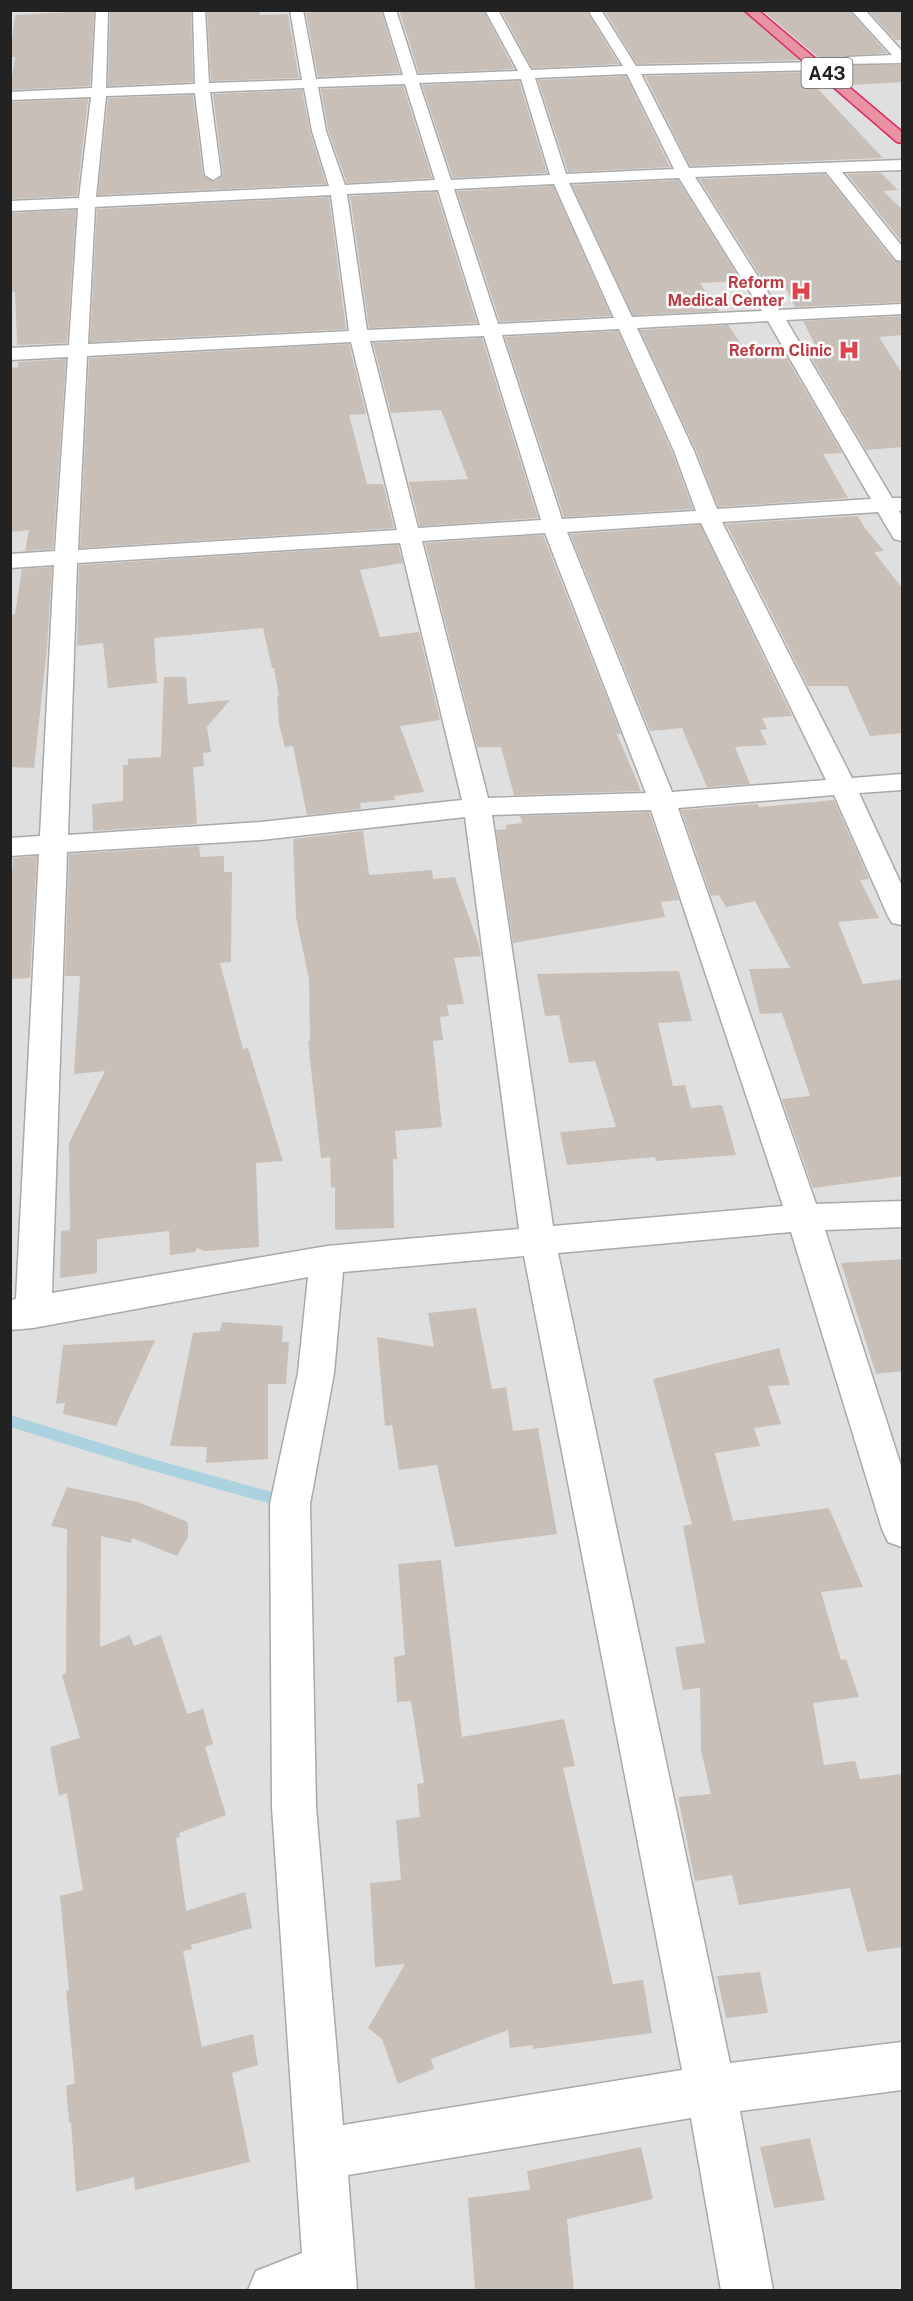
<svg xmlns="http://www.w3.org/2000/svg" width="913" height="2301" font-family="'Public Sans',sans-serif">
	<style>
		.residential { fill: #e0dfdf }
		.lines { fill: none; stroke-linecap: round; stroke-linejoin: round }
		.stream { fill: #aad3df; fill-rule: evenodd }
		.building { fill: #c7bfb8 }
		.minor-casing { stroke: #a9a9a9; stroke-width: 3 }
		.highway-casing { stroke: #dc2a67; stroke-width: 3 }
		.minor { fill: #fff; fill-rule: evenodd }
		.highway { fill: #e892a2; fill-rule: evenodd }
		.labels { text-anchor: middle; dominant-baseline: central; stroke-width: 5; stroke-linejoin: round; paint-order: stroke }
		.far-health-label { font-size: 16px; font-weight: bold; fill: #be3a42; stroke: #fff; text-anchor: end }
		.shield { fill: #fff; stroke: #646464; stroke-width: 1.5 }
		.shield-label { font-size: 18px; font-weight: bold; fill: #222 }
	</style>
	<rect width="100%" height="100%" fill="#f2efe9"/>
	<path class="residential" d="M11 11H902V2290H11Z"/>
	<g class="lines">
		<path class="stream" d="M10 1415 146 1457 286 1496 291 1497 293 1502 291 1507 286 1508 146 1469 10 1427Z"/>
	</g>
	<path class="building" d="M149 10H191L193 82 108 86 110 12Z
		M207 10 259 12 260 15 288 14 299 78 211 81Z
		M333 10H381L400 73 318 77 306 13Z
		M399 10H483L514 69 419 73Z
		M501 10H586L619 64 532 68Z
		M604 10H742L799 60 637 64Z
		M762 10H849L887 53 843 56 839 60 841 65H903V82L851 85Z
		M868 10H903V40H895Z
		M90 11 94 13 90 86 10 90 15 57H10L15 15Z
		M813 72 830 87 817 88 883 158 690 166 645 76Z
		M626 76 670 167 568 172 538 80Z
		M519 81 547 173 453 178 422 85Z
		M403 86 432 178 347 183 328 130 321 89Z
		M302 90 310 132 326 184 98 195 108 98 193 95 203 175 214 182 223 175 213 94Z
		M88 99 77 196 10 199V102Z
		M881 173 898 190 883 191 903 210V243L847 174Z
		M825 174 894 261 903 263V302L795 307 781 279 763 280 699 179Z
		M678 180 741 281 700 283 719 311 633 315 572 185Z
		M553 186 611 316 500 322 457 191Z
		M436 192 477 323 369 328 350 196Z
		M329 197 346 329 90 342 97 209Z
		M76 210 67 343 17 345 15 292H10V213Z
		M903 316V335L879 337 903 375V447L866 450 809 354 819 353 803 321Z
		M728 325 750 357 785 355 842 453 823 454 848 498 718 507 696 450 640 330Z
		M618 331 672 452 693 509 564 517 505 337Z
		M482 338 538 518 420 526 409 482 468 479 441 410 391 413 373 343Z
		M349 344 366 414 349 415 367 484H383L394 528 80 548 89 358Z
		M66 359 53 549 25 551 29 530 10 532V368L18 367V362Z
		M858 516 864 527 884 551 874 552 903 589V733L870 736 847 686H808L726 524Z
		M700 525 792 716 762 718 767 729 760 730 767 745 735 747 750 784 707 787 682 728 650 731 570 534Z
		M543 535 621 734H617L641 791 514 795 501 747H477L425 543Z
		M398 545 403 563 360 570 380 637 419 632 440 720 400 726 424 792 394 796 395 800 360 803 361 809 307 815 293 746 285 747 279 724 277 696H279L274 668H272L263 628 154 638 157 683 108 688 103 643 77 646 79 565Z
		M52 567 47 648 34 768 10 767V615L15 614 22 569Z
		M164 677H186L188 704 230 700 207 727 211 752 203 753 204 766 193 767 197 824 93 831 92 804 123 801V765H128V759L161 757Z
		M834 800 869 879 860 880 879 918 838 922 863 984 903 979V1176L813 1188 782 1099 810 1096 782 1013 760 1014 749 969 790 968 755 901 726 907 719 895 711 896 681 810 758 804 759 807Z
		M649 812 679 900 661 902 665 917 513 943 496 830 507 829 505 825 522 823 520 816Z
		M363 831 369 875 432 870 433 879 455 877 479 945 481 956 454 958 464 1004 447 1005 449 1016 440 1017 443 1040 433 1041 442 1127 395 1131 397 1159H393L394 1228 335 1230V1187L331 1188 330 1157 321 1158 308 1041H310L309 979 296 917 293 839Z
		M199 846 200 857 224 856V872H232L231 962 220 963 243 1049 248 1048 283 1161 256 1163 259 1247 205 1251 197 1248 195 1252 170 1255 169 1231 97 1239V1273L60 1278 61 1231 70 1230 69 1143 105 1071 74 1074 80 976H65L69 854Z
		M37 856 30 978 10 979V870L13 869V858Z
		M679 971 692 1021 658 1023 673 1086 685 1085 691 1108 722 1105 736 1155 656 1161 655 1157 567 1165 560 1132 616 1127 595 1061 569 1063 559 1015 545 1016 537 974Z
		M903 1259V1371L876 1374 841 1263Z
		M476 1308 492 1389 506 1387 513 1431 538 1428 557 1534 455 1547 437 1465 399 1470 392 1425 385 1426 377 1337 434 1347 428 1313Z
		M222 1322 283 1326 282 1342H289L286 1384H268V1459L206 1463 207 1447 170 1446 193 1333 220 1331Z
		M155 1340 116 1426 63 1414 65 1403 56 1404 63 1345Z
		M779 1348 790 1385 768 1386 781 1424 754 1428 760 1446 715 1453 733 1521 829 1508 863 1587 821 1592 841 1660 846 1659 859 1697 813 1703 824 1765 855 1761 860 1779 903 1774V1947L867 1952 850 1888 739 1905 732 1875 695 1881 678 1797 711 1794 701 1750 700 1688 683 1690 675 1647 705 1643 683 1526 692 1524 653 1379Z
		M67 1487 138 1502 188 1522V1537L177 1556 132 1538 131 1543 101 1536 100 1647 130 1635 134 1646 161 1635 187 1714 203 1709 213 1744 205 1747 226 1815 179 1833 180 1837 176 1838 186 1911 245 1892 252 1928 191 1945 192 1949 183 1951 202 2047 253 2034 258 2065 232 2073 250 2162 135 2190 134 2177 76 2192 71 2122H69L66 2086 75 2083 66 1991 69 1990 60 1896 83 1890 67 1793 59 1796 50 1747 80 1738 62 1675 66 1673 67 1529 51 1526Z
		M441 1560 462 1737 564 1719 575 1766 563 1768 613 1984 643 1980 652 2033 533 2049V2045L510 2048 508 2030 431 2059 434 2069 398 2084 382 2039 368 2028 405 1964 375 1967 370 1883 401 1880 396 1820 420 1817 417 1784 424 1783 411 1701 397 1702 394 1657 405 1655 398 1564Z
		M760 1972 768 2013 726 2018 717 1976Z
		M810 2138 825 2200 774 2208 760 2147Z
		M641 2147 653 2199 567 2219 574 2290H475L468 2198 530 2190 527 2171Z"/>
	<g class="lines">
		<defs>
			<path id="minor" d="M96 10H108L106 88 195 84 193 10H205L209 83 302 80 290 10H303L316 79 403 75 383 10H396L417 75 518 71 485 10H498L531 70 623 66 588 10H601L636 66 819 62 826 66 819 70 641 74 689 168 902 160V170L842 172 902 246V261L896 260 826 172 695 177 779 310 902 304V314L786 320 892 498H902V510L899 511 902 516V541L894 539 878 512 722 522 852 778 902 774V790L859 793 902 886V925L892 923 888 916 834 795 678 808 816 1204 902 1201V1227L825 1230 902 1469V1547L888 1542 882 1529 791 1232 558 1253 730 2063 902 2042V2090L740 2111 773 2290H721L691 2118 348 2175 357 2290H248L256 2271 302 2253 272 1807 270 1504 298 1373 308 1277 33 1328 10 1330V1300L16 1299 39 854 10 856V838L40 836 54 565 10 568V554L55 551 68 357 10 360V348L69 345 78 208 10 211V201L79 198 91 97 10 100V92L92 88ZM627 74 674 169 566 174 535 78ZM521 79 550 175 451 180 419 83ZM405 84 435 180 345 185 326 131 318 87ZM304 88 312 131 329 186 96 197 106 96 195 93 205 175 213 180 221 175 210 92ZM679 178 762 311 632 317 569 183ZM554 184 614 318 498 324 454 189ZM438 190 480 325 367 330 347 194ZM331 195 349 331 88 344 95 207ZM768 321 871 499 717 509 694 451 637 328ZM619 329 674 451 696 511 562 519 502 335ZM484 336 541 520 418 528 370 341ZM351 342 397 530 78 550 87 356ZM701 523 826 780 672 792 567 532ZM545 533 646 793 488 798 422 541ZM400 543 462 800 261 822 68 835 77 563ZM651 810 783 1206 553 1226 492 815ZM465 817 519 1229 327 1246 52 1293 67 852 261 840ZM524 1256 682 2070 343 2125 316 1807 310 1504 334 1373 343 1272Z
				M851 10H865L902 51V63L843 64 841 61 843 58 848 57 892 55Z"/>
			<path id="highway" d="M744 10H758L902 132V143L897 142Z"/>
		</defs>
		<use href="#minor" class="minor-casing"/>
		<use href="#highway" class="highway-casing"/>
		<use href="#minor" class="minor"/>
		<use href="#highway" class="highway"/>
	</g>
	<defs>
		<symbol id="hospital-bare" viewBox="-9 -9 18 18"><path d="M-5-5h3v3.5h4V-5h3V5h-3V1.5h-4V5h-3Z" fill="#e0444e" stroke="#fff" stroke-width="2.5" paint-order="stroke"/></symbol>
	</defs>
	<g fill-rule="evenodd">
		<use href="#hospital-bare" x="786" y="276" width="30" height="30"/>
		<use href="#hospital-bare" x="834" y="335" width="30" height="30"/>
	</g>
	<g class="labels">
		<g class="far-health-label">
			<text x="784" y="282">Reform<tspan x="784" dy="18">Medical Center</tspan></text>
			<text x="832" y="350">Reform Clinic</text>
		</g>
		<rect class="shield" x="801.5" y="58" width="51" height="30" rx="4.5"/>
		<g class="shield-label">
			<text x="827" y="73">A43</text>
		</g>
	</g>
	<rect width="913" height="2301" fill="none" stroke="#222222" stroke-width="24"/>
</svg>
